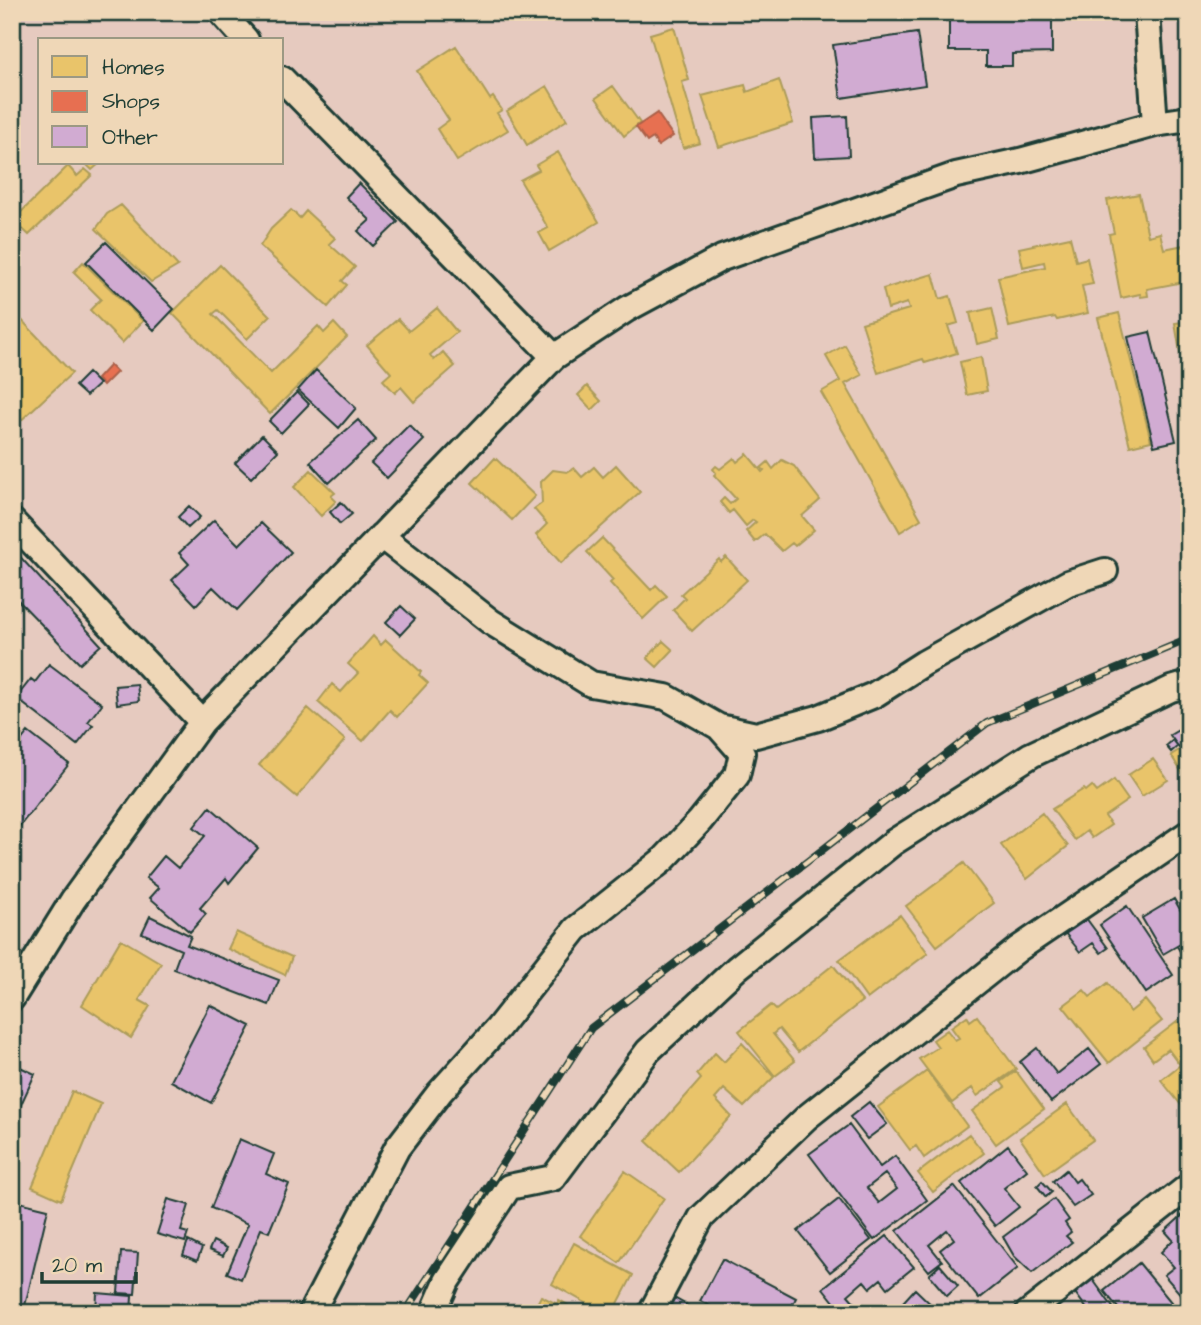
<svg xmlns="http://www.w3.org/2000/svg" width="1201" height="1325" font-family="'Architects Daughter',sans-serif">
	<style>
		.homes { fill: #e9c46a; stroke: #ac9c5a; stroke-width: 2 }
		.shops { fill: #e76f51; stroke: #ab6048; stroke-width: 2 }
		.building { fill: #d1abd2; stroke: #1f3d34; stroke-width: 2; fill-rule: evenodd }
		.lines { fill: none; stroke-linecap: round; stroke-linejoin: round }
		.minor-casing { stroke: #1f3d34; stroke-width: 30 }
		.minor { stroke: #efd7b7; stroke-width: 24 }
		.rail-casing { stroke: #1f3d34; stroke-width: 8 }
		.rail { stroke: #efd7b7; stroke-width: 5; stroke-dasharray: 16; stroke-linecap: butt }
	</style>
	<rect width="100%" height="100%" fill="#e6cabf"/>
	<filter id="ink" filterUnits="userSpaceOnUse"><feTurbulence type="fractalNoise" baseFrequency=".0143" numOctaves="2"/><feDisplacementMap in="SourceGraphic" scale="14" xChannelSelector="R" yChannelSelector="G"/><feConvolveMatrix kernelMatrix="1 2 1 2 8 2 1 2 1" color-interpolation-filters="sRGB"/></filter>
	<g filter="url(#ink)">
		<path class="homes" d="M674 27 689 80 682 82 700 143 683 148 650 34Z
			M456 46 490 99 493 97 502 110 497 113 508 130 457 161 437 129 449 120 417 71Z
			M779 80 793 123 719 147 702 96 745 85 747 92Z
			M547 86 567 120 527 145 507 111Z
			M613 86 640 123 624 136 596 98Z
			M558 152 599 222 549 251 539 233 548 228 520 180 539 170 536 165Z
			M85 163H100L92 170Z
			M68 166 77 176 85 169 92 175 29 235 13 220Z
			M1139 194 1148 236 1160 233 1164 249 1189 244V281L1147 289 1148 296 1141 297 1140 294 1121 298 1109 234 1114 233 1107 200Z
			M121 205 178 266 151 282 96 229 107 214Z
			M291 210 300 218 306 211 335 238 329 244 355 267 342 281 347 285 328 307 260 246 271 229Z
			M1070 237 1076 261 1087 258 1093 284 1082 286 1088 313 1057 320 1055 317 1009 327 998 277 1045 267 1044 262 1023 267 1019 248Z
			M83 262 143 321 122 343 90 310 101 299 74 272Z
			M220 265 270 316 247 339 218 310 213 314 271 373 318 326 324 333 334 323 347 337 270 414 172 313Z
			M933 274 940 299 950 296 958 323 948 326 957 353 925 363 923 359 878 373 862 323 909 309 907 303 888 309 883 289Z
			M437 308 457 332 430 355 434 360 443 352 455 366 414 402 401 387 395 393 383 380 391 373 367 345 398 319 409 331Z
			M992 308 999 339 977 344 970 313Z
			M15 313 72 373 16 425 12 421V315Z
			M1119 313 1151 441 1130 446 1098 318Z
			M1189 321V405L1175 323Z
			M845 345 862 375 845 384 921 519 900 532 821 392 840 381 826 356Z
			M981 357 987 391 967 395 960 362Z
			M587 386 601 401 592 410 578 395Z
			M747 454 762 472 764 470 761 468 768 462 773 469 782 460 794 466 820 500 802 516 814 530 795 546 792 543 782 551 765 534 755 542 746 531 756 522 753 520 746 526 733 510 729 513 720 502 724 498 730 504 736 499 714 475 716 473 713 469 716 466 720 469 734 458 737 462Z
			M495 458 535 496 512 520 472 483Z
			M616 465 640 492 561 563 536 535 547 524 534 509 542 503 541 482 553 470 567 472 574 468 582 477 594 467 603 477Z
			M311 470 335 493 331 496 336 501 321 516 294 487Z
			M602 538 651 590 656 585 667 596 643 619 610 583 613 580 587 552Z
			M726 557 747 580 692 631 673 610 685 598 681 594 719 559 721 562Z
			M373 636 381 645 386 640 421 672 419 675 428 683 397 717 390 710 363 741 318 702 332 684 341 692 358 673 348 664Z
			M663 641 673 650 657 667 647 658Z
			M308 708 345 740 297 797 259 765Z
			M1189 744V769L1182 773 1171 755Z
			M1153 759 1168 780 1142 796 1128 775Z
			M1114 780 1128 800 1105 816 1111 825 1092 838 1087 831 1075 840 1052 809 1084 789 1086 791 1092 786 1097 792Z
			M1042 813 1068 846 1027 879 1001 845Z
			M964 863 994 903 937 946 906 906Z
			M900 915 928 953 867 999 839 960Z
			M236 932 292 957 285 975 228 949Z
			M121 939 161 963 139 1000 150 1006 131 1038 82 1005Z
			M833 965 862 1001 798 1052 779 1029 773 1034 795 1061 775 1076 739 1031 771 1005 776 1010Z
			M1108 983 1130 1012 1145 1000 1162 1021 1109 1063 1063 1006 1084 990 1090 997Z
			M967 1016 970 1021 977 1016 1016 1069 977 1096 972 1088 952 1103 919 1059 938 1047 933 1040 947 1030 955 1040 959 1038 951 1027Z
			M1178 1021 1189 1034V1115L1161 1080 1180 1065 1168 1049 1153 1060 1144 1047Z
			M742 1043 774 1077 744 1107 724 1089 715 1099 731 1116 679 1172 646 1141 701 1079 697 1074 715 1053 724 1062Z
			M927 1071 967 1126 924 1158 916 1146 910 1150 878 1107Z
			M1016 1071 1044 1109 996 1144 972 1111 1005 1087 1001 1082Z
			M72 1091 101 1104 61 1200 32 1187Z
			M1067 1104 1093 1140 1045 1174 1020 1138Z
			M969 1134 984 1153 933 1192 918 1173Z
			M625 1171 664 1198 619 1263 580 1236Z
			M574 1243 633 1275 613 1313H604L552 1284Z
			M541 1296 557 1304 559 1300 582 1313H532Z"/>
		<path class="shops" d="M657 113 673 136 658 146 653 138 647 142 636 127Z
			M110 365 117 372 103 386 97 379Z"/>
		<path class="building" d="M949 12H1052V53L1012 54V66H986V51H949Z
			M917 33 925 85 841 98 833 45Z
			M847 116 849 156 815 158 813 118Z
			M359 183 398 222 373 246 358 231 370 220 346 197Z
			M106 242 174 309 154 330 86 262Z
			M1150 332 1176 441 1154 446 1128 337Z
			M316 370 356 408 339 428 298 390Z
			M88 373 99 384 86 396 75 386Z
			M297 392 309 404 281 433 269 421Z
			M358 420 376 440 329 483 310 462Z
			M409 425 424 440 387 478 371 463Z
			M262 435 278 451 251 478 235 463Z
			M341 502 352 514 340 524 330 512Z
			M189 506 200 517 188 528 178 517Z
			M214 520 239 545 261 523 291 552 237 610 213 587 196 605 172 580 189 564 179 553Z
			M12 548 101 645 80 664 12 594Z
			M401 606 415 619 400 635 386 622Z
			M49 664 102 704 88 722 93 725 77 745 16 698 31 679 35 682Z
			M137 684 139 701 117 704 115 686Z
			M1182 728 1189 742 1179 748 1170 735Z
			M28 732 69 764 15 832 12 830V752Z
			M1173 740 1178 746 1171 752 1166 746Z
			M210 807 258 848 229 883 226 878 200 908 206 914 190 932 150 898 159 888 146 878 164 856 178 868 205 836 194 827Z
			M1174 899 1189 925V939L1163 954 1142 918Z
			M1127 906 1173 975 1146 993 1100 925Z
			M150 916 191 936 187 945 279 980 269 1005 174 969 181 950 142 933Z
			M1086 918 1108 948 1101 953 1093 943 1080 952 1065 933Z
			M1189 939V967L1177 946Z
			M210 1005 251 1026 211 1103 171 1081Z
			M1037 1048 1057 1074 1089 1049 1101 1064 1051 1102 1020 1062Z
			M18 1066 35 1074 12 1124V1078Z
			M869 1102 887 1124 867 1139 850 1117Z
			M849 1125 880 1167 895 1156 927 1200 874 1240 809 1154ZM885 1174 897 1189 879 1203 867 1188Z
			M239 1139 274 1154 266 1174 289 1184 269 1232 261 1229 241 1279 227 1273 248 1224 211 1208Z
			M1008 1145 1027 1170 1004 1188 1019 1207 995 1226 961 1183Z
			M1066 1170 1075 1182 1079 1179 1091 1195 1073 1207 1053 1181Z
			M1042 1181 1052 1192 1046 1197 1037 1186Z
			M954 1186 1018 1268 979 1299 940 1250 954 1239 947 1230 929 1245 942 1261 929 1271 897 1231Z
			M168 1199 189 1205 181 1231 188 1233 185 1242 157 1234Z
			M839 1199 871 1240 830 1272 798 1231Z
			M1054 1199 1069 1220 1065 1223 1071 1232 1066 1236 1072 1242 1032 1273 1014 1256 1003 1237Z
			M15 1201 48 1209 24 1310 12 1307V1213Z
			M1185 1213 1189 1217V1289L1182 1296 1164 1275 1174 1267 1161 1252 1173 1240 1165 1231Z
			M887 1236 914 1267 888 1288 881 1279 870 1288 864 1281 848 1295 855 1303 843 1313 823 1288Z
			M188 1241 202 1248 197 1261 183 1255Z
			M213 1241 227 1248 223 1256 209 1250Z
			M121 1252 138 1253 135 1294 118 1293Z
			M722 1259 796 1298 788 1313H724L700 1301Z
			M1139 1263 1180 1313H1122L1104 1291Z
			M940 1265 958 1286 947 1296 929 1275Z
			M1091 1277 1117 1313H1090L1073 1290Z
			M915 1289 940 1313H893Z
			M97 1293 132 1296 131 1313 96 1312Z
			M669 1295 688 1306 686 1310 690 1313H658Z
			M806 1304 818 1313H800Z"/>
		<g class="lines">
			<defs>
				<path id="minor" d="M221 12 246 40
					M1147 12 1155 124
					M282 79 554 357
					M12 521 202 722
					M719 727 756 735 818 718 874 695 924 663 1068 583 1105 571
					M12 998 73 900 202 722 554 357 627 309 722 258 956 175 1020 161 1155 124 1189 119
					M311 1313 397 1148 440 1092 498 1028 576 929 664 859 700 821 737 775 742 753 719 727 666 697 591 684 491 622 381 536
					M433 1313 447 1281 509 1187 553 1178 648 1051 737 968 894 842 1031 755 1171 689 1189 684
					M651 1313 701 1218 807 1117 1018 949 1189 833
					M1028 1313 1189 1186"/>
			</defs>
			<use href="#minor" class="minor-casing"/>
			<use href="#minor" class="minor"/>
			<defs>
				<path id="rail" d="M405 1313 591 1028 987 723 1189 639"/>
			</defs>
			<use href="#rail" class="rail-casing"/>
			<use href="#rail" class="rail"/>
		</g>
	</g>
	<rect width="1201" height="1325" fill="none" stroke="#efd7b7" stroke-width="42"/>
	<rect x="21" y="21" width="1159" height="1283" fill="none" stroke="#1f3d34" stroke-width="2.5" filter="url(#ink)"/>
	<rect x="38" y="38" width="245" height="126" fill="#efd7b7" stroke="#9c9983" stroke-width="2"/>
	<rect x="52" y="56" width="35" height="21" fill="#e9c46a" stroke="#9c9983" stroke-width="2"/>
	<text x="102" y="74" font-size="21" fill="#1f3d34">Homes</text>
	<rect x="52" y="91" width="35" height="21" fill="#e76f51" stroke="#9c9983" stroke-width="2"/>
	<text x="102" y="108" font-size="21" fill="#1f3d34">Shops</text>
	<rect x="52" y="126" width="35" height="21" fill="#d1abd2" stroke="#9c9983" stroke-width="2"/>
	<text x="102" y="144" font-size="21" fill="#1f3d34">Other</text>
	<path d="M42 1272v10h94v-10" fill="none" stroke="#1f3d34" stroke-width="3.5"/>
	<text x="52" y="1272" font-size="21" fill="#1f3d34" stroke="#efd7b7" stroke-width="5" paint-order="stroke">20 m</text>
</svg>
